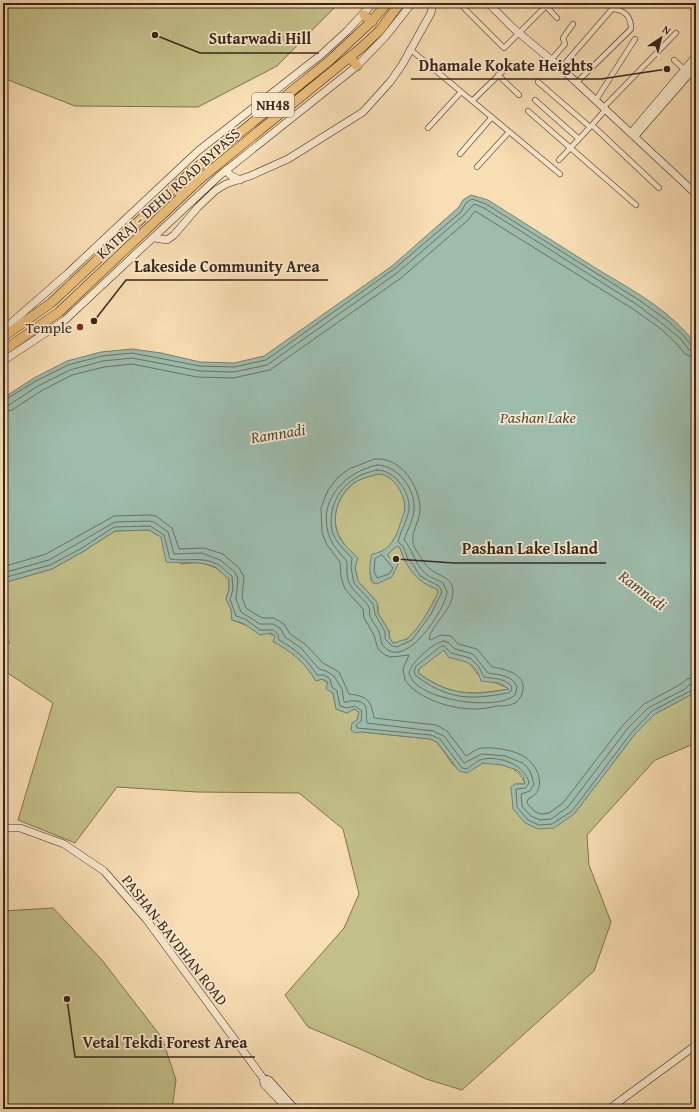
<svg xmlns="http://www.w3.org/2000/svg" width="699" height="1112" font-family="'Gentium Book Plus',serif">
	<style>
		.green { fill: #c3c089; stroke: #7e7352 }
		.water { fill: #9dbcac; stroke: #758072; fill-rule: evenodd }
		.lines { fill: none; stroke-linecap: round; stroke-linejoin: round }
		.shore { stroke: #6b7164; stroke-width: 1 }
		.street-casing { stroke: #695442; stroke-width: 6 }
		.secondary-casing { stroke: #39261c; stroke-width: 8 }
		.highway-casing { stroke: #39261c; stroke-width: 10 }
		.street { stroke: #faeace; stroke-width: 4.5 }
		.secondary { stroke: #faeace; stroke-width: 7 }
		.highway { stroke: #ecbf7a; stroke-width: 9 }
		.highway-bridge-casing { stroke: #39261c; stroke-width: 10; stroke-linecap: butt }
		.highway-bridge { stroke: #ecbf7a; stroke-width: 9 }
		.poi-dot { fill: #8f2418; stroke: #faeace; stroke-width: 1.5 }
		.labels { text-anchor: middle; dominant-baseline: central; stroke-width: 3.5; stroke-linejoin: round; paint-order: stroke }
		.shield { fill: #faeace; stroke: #736151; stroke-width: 1 }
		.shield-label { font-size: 14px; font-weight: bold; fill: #39261c }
		.street-label { font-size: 15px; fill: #39261c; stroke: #faeace }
		.poi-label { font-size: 15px; fill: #39261c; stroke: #faeace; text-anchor: end }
		.water-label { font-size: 16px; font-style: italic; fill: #524c40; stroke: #faeace }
		.leader { fill: none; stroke: #39261c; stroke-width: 1.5 }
		.callout-dot { fill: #39261c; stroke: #faeace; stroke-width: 1.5 }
		.callout-label { font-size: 16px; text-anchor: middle; font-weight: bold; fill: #39261c; stroke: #faeace; stroke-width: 3.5; stroke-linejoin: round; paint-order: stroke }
	</style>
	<rect width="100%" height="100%" fill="#f8deb3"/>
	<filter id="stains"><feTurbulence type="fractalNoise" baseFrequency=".005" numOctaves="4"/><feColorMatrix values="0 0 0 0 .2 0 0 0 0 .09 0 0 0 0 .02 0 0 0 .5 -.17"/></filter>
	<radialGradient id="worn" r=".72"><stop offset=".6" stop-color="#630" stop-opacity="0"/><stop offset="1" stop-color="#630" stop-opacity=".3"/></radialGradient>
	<path class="green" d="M3 3H339L277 66 198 107 75 106 3 78Z
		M378 474C394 474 405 494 405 508 405 517 396 539 389 546 386 550 381 551 376 554L370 572 371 580 376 584 386 578 392 561 388 556V553L397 546 400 548C406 566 418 583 437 589L438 593C430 609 413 645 393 643L389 637V631L378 613V606L375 600 358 581 355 568 357 558C349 550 340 541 337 530 331 513 341 491 357 481 363 478 371 476 378 474Z
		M149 530 161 537 181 564 200 562 216 568 229 579V589L226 599 231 609 232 620 275 636 274 642C292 651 305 663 316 681L322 679C333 686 334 697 336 709L347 713 354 709 359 712 357 720 362 732 430 739 437 742 454 766C477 763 516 756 525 784H515L574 814 635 734 655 714 696 692V743L655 760 587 835 589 865 611 922 594 971 462 1090 426 1079 358 1048 308 1027 285 995 344 928 359 894 343 829 299 793 197 792 117 787 75 843 18 820 53 703 3 670V652L10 642 3 637V583L52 569 84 551 115 531Z
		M444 649 448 657 468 661 479 676 510 689C470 695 453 697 418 673L419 669Z
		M53 908 102 960 162 1038 176 1080 172 1109H3V911Z"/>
	<path class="water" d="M471 195 488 200C524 223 561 246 597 269 632 290 672 311 696 345V692L655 714 635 734 574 814 554 828 538 829 525 823 513 809 511 787 515 784H525L523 776 517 770 502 765 483 763 467 773 459 771 437 742 430 739 362 732 355 733 351 730 352 723 357 720 359 712 354 709 347 713 336 709 333 693 326 689 328 682 322 679 316 681C305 663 292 651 273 642L275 636 271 633 260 635 243 623 232 620 231 609 226 599 229 589V579C224 576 220 570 215 567 199 560 183 564 166 562L161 537 149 530 115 531 84 551 52 569 3 583V398L34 378 67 361 101 352 132 349 161 353 200 362 234 363 264 356 392 266 458 208 463 200ZM378 474C393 474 405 494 405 508 405 512 402 517 401 521 397 536 390 552 372 554 369 563 369 575 373 583L376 584 392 577 398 564 388 556 389 553 397 546 400 548C406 567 417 583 437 589L438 593C430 609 420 627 406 640 401 639 398 643 393 643L389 637V631L378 613 377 602 358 581 355 568 358 558C350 550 340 542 337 531 331 513 341 490 357 481 363 478 371 476 378 474ZM444 650 448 657C465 662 475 661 481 681L499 683 509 689C472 696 450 696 418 673L419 669Z"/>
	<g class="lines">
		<path class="shore" d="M3 401 36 381 68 365 102 356 132 353 200 366 234 367 266 360 394 269 461 212 466 203 472 199 486 204 639 300 668 321 684 336 692 346 696 347
			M3 406 9 405 38 386 70 370 103 361 132 358 200 371 234 372 267 365 397 273 464 215 474 204 484 208 636 304 664 325 681 339 689 350 696 352
			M3 412 12 410 41 391 72 375 104 367 132 364 197 377 233 378 270 370 401 278 468 220 475 211 633 309 661 329 676 343 685 354 696 358
			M375 459C401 457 419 485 420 508 420 526 406 534 417 552 419 555 427 567 430 569 440 577 454 577 453 594 452 610 431 625 429 639L431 640 440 635 451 636 458 644 477 649 492 667C504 669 525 673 523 690 522 696 519 700 515 703 509 706 502 706 496 706 489 708 482 709 475 709 452 709 419 700 405 680L403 669 409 655 391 657 385 655 378 649 374 635 364 618 363 609 345 589 341 577 340 562 327 545 322 533 321 508 328 490 338 477 349 469Z
			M377 465C398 465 416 490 414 510 413 520 407 531 404 540 412 548 415 564 424 572 429 578 437 579 443 583L447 592C445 610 409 664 388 650 381 646 381 641 380 634 378 628 372 622 370 616 369 613 370 609 369 607 366 601 355 593 351 586 344 576 349 565 346 560 345 558 341 556 340 553 335 548 330 540 328 532 319 498 346 472 377 465Z
			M377 470C395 470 411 493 409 510 407 521 400 532 398 542L403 546 408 559 413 564 420 576 439 586 442 592 431 614 412 640 397 647 392 646 385 639V632L375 614 373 604 354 583 351 568 352 558C345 551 335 541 332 531 328 510 337 490 354 479 360 474 370 472 377 470Z
			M382 555 393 568 389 574 377 578 374 571 375 559Z
			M3 567 46 554 114 516 149 515 156 516 172 528 179 549 204 548 223 554 239 568 244 577 242 598 246 608 262 618H274L284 624 290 634 305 644 323 663 339 672 349 694C368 696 371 701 374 718L436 725 447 731 466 756C472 753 476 748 483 748 495 747 514 750 525 757 540 767 547 791 528 799L527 803 534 811 541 814 549 813 563 803 623 725 644 704 681 684 687 679 696 677
			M3 573 49 560 115 522 149 521 154 522 168 532 174 554 202 553 220 560 235 572 238 579 236 599 241 612 260 624H273L281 629 285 637 301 648 319 669 326 671 334 676 342 689 344 702C348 703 349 700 354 701 371 701 365 714 367 723L433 731 444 736 464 763 482 754 505 756 523 763 530 771 534 784 530 791 521 794 522 806 531 816 540 820 551 819 568 807 628 728 648 708 685 689 690 684 696 683
			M3 578 50 565 82 548 114 527 150 526 164 535 170 559C186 562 201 556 217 564 222 566 226 572 232 576L233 590 230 599 236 616 245 619 260 630H273L278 634 279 640C295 649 307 659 317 675H324L330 679 332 687 337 691 340 706 347 708 355 706 362 711 361 721 356 725 357 728 431 735 440 739 462 768 467 769C471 766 478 760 483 759 501 756 525 765 529 783L526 788 516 789 517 807 528 820 539 825 552 824 572 811 632 732 652 711 696 688
			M444 641 449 643 455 649 473 654 488 673C499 675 513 675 517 687L515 695C497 712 414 700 409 673 411 662 434 642 444 641Z
			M444 646 451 653 470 658 479 667 484 677C494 679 506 678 512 687L511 691 508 693C469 700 449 700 416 676L414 672 416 666 440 647Z"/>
		<defs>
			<path id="street" d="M546 6 557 18
				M464 8 504 48 549 3
				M411 50 560 174
				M551 60 565 44 563 38 573 24
				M674 60 685 70
				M561 68 612 9C625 10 631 16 631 29L577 82
				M690 74 696 78
				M498 75 519 95
				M538 82 590 127
				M535 100 579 139
				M596 100 635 39
				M472 101 510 64
				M604 107 676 33
				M606 109 592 125 659 188
				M528 111 636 205
				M428 128 461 92
				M460 154 492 117
				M559 160 592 125
				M477 167 509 132"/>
			<path id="secondary" d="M488 3 513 28 561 68 696 194
				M631 133 696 56
				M635 136 696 66
				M226 170 230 175 240 180
				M155 238 167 240 174 235 198 207 216 190 226 184 250 176 288 159 363 112 390 82 402 65 431 13 433 3
				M3 330 67 274 198 151 322 54 347 31 373 3
				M3 361 65 320 219 176 357 66 386 36 412 3
				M3 828H20L64 844 104 871 146 919 263 1078 264 1084 288 1109
				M263 1078 269 1080 295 1109
				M609 1109 696 1045"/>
			<path id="highway" d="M364 15 372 22
				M351 58 357 66
				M192 171 328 62 371 22 387 3
				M200 179 362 47 380 30 400 3
				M3 337 51 303 156 205
				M3 351 59 312 164 213"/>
		</defs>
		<use href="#street" class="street-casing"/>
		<use href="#secondary" class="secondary-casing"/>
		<use href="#highway" class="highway-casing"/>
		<use href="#street" class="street"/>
		<use href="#secondary" class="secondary"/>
		<use href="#highway" class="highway"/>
		<defs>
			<path id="highway-bridge" d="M156 205 192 171
				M164 213 200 179"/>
		</defs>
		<use href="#highway-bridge" class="highway-bridge-casing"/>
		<use href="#highway-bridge" class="highway-bridge"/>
	</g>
	<circle class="poi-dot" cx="80" cy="327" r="4"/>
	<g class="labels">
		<rect class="shield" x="252" y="93" width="42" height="24" rx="3"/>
		<g class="shield-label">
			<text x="273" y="105">NH48</text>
		</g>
		<g class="street-label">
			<text transform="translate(168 193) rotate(-42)">KATRAJ - DEHU ROAD BYPASS</text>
			<text transform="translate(175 940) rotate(52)">PASHAN-BAVDHAN ROAD</text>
		</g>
		<g class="poi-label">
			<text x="72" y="327">Temple</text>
		</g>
		<g class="water-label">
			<text x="538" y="417">Pashan Lake</text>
			<text transform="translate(278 433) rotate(-9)">Ramnadi</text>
			<text transform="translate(643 590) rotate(37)">Ramnadi</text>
		</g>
	</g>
	<path class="leader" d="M155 35L200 53H319M667 69L601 79H411M94 321L126 280H328M396 559L454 563H606M67 999L75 1057H255"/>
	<g class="callout-dot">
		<circle cx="155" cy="35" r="4"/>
		<circle cx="667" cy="69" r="4"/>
		<circle cx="94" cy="321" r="4"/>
		<circle cx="396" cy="559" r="4"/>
		<circle cx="67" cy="999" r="4"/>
	</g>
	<g class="callout-label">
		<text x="260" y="44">Sutarwadi Hill</text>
		<text x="506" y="71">Dhamale Kokate Heights</text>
		<text x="227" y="272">Lakeside Community Area</text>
		<text x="530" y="554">Pashan Lake Island</text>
		<text x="165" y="1048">Vetal Tekdi Forest Area</text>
	</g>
	<rect width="699" height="1112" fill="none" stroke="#f8deb3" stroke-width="16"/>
	<rect x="4" y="4" width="691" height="1104" fill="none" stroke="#39261c" stroke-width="2"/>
	<rect x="8" y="8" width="683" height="1096" fill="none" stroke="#39261c"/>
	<g transform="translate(661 38) rotate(35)" stroke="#faeace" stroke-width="3" paint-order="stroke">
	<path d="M0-3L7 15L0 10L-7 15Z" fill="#39261c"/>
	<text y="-6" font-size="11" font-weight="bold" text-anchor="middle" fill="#39261c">N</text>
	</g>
	<rect width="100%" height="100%" filter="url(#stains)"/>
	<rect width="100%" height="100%" fill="url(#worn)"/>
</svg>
